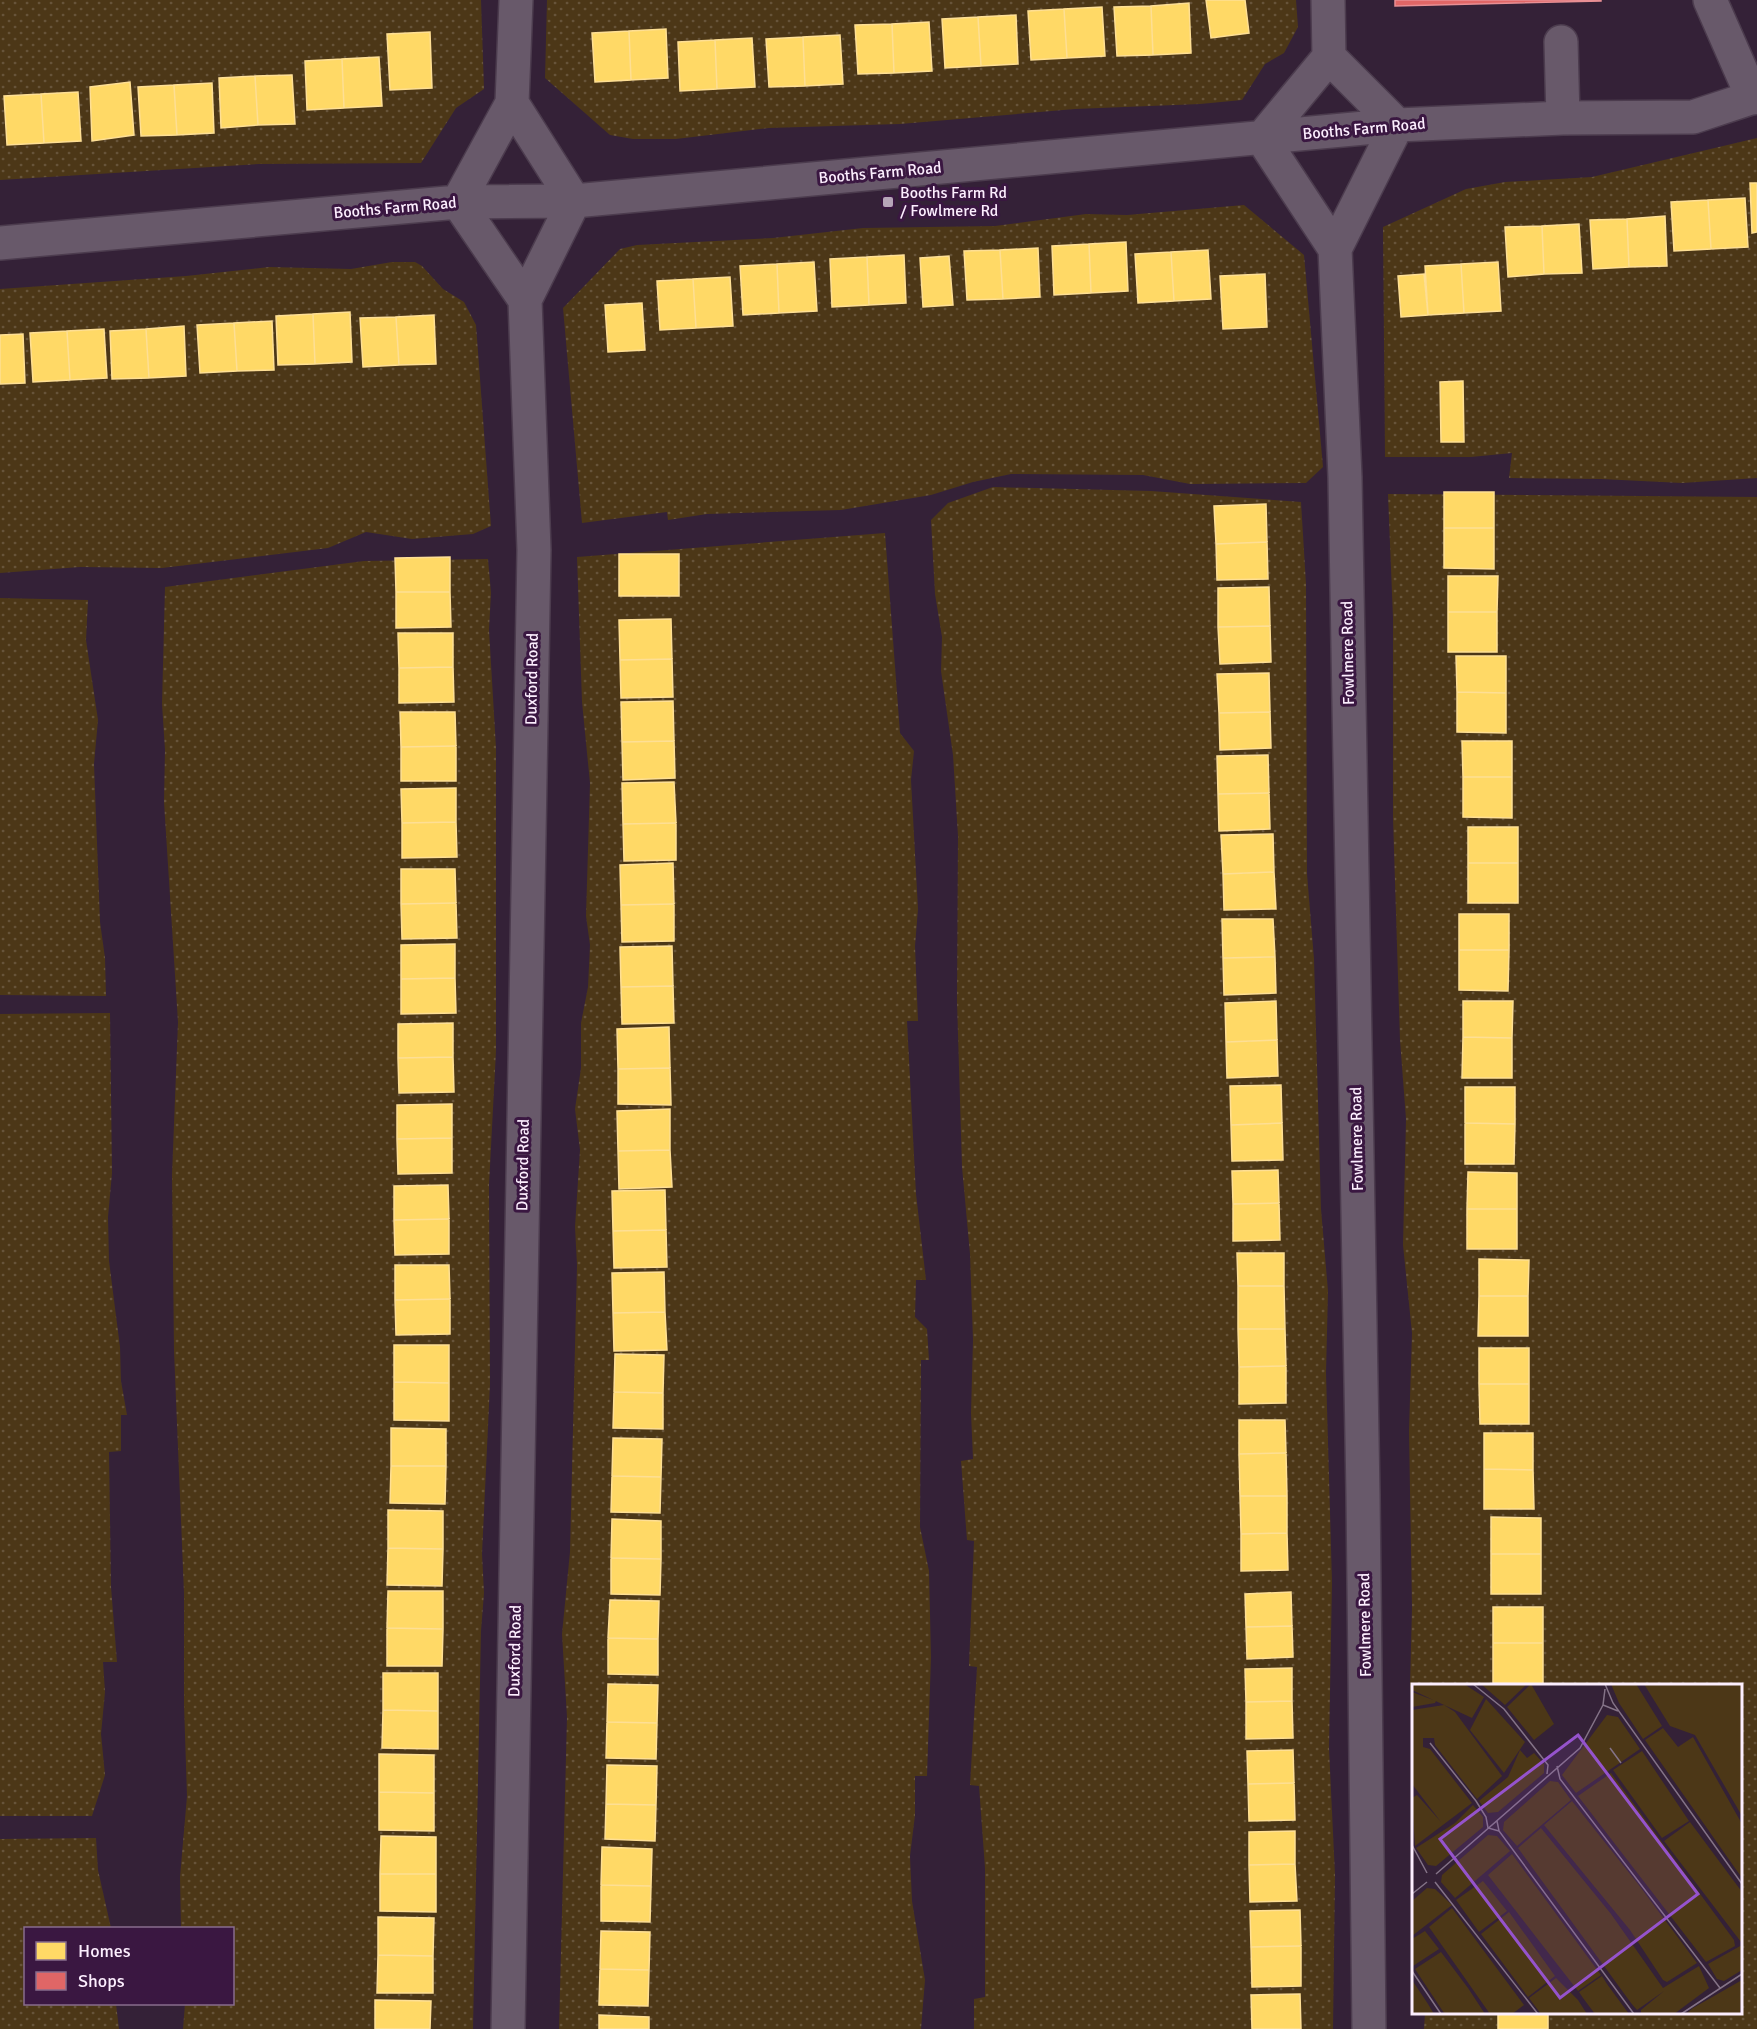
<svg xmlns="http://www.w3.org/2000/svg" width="1757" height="2029" font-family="Signika,sans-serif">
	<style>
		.garden { fill: url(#garden-dots) }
		.homes { fill: #ffd966; stroke: #fedf94; stroke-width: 1.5 }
		.shops { fill: #e06666; stroke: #e88f94; stroke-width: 1.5 }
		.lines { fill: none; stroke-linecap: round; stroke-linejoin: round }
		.minor-casing { stroke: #4c3c4e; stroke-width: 36 }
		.minor { stroke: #68596a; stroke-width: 33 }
		.poi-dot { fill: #b6a6b8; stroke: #3a1741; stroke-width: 2 }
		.labels { text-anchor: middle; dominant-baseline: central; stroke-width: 6; stroke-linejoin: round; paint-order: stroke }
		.street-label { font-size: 16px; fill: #fceefe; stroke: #3a1741 }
		.poi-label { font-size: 16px; fill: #fceefe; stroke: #3a1741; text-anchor: start }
		.inset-road { fill: none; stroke: #847387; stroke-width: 1.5 }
		.view { fill: #9553cc; fill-opacity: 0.15; stroke: #9553cc; stroke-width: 3 }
		.inset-edge { fill: none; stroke: #fceefe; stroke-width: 3 }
	</style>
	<defs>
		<pattern id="garden-dots" width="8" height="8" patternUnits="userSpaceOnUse" patternTransform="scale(1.5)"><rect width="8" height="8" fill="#4c3717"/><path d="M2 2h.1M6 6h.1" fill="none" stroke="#67543a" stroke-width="1.8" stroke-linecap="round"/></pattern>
	</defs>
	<rect width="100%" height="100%" fill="#342137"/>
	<path class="garden" d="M0 0H481L484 89 456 108 421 163 259 164 0 180Z
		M547 0H1296L1298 27 1284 53 1265 64 1242 100 1200 104 1075 109 900 124 769 128 676 139H633L610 135 545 78Z
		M1757 138V478L1682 483 1601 479 1509 478 1512 453 1471 457H1385L1383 227 1466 189 1505 182 1592 177Z
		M1244 205 1304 255 1323 467 1306 483 1190 484 1143 475 1011 474 973 482 931 495 841 510 707 514 668 520 667 512 582 523 563 308 620 249 637 245 773 238 863 228 995 226 1086 214 1127 215Z
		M392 262H415L422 266 443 289 464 302 476 325 491 526 473 534 412 539 366 532 328 548 162 568 80 567 0 573V289L186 276 269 267 351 269Z
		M993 487 1151 491 1301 502 1306 584 1307 874 1314 959 1321 1209 1328 1291 1326 1373 1332 1582 1329 1748 1335 1875 1333 2029H974V1999L985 1997V1868L979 1786 970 1785 977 1667 969 1666 974 1541 967 1540 961 1461 973 1459 971 1413 973 1340 970 1254 962 1167 957 1001 958 836 953 755 941 671 942 637 935 594 931 520 948 503Z
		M1388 494 1757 497V2029H1424L1425 2013 1740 2012V1686H1414L1413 1717 1410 1687 1412 1607 1409 1431 1412 1333 1403 1245 1406 1119 1400 1040 1393 818V618Z
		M885 533 900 733 914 751 911 780 918 909 915 946 918 1021H907L916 1194 926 1280H916L915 1317 927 1329 929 1360H921L920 1527 929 1571 931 1657 927 1776H915V1815L910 1856 912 1901 925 1980 921 2029H559L567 1717 562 1634 570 1552 577 1265 575 1227 580 1150 575 1109 581 1068V1023L588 987 590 945 586 916 590 783 582 702 577 557Z
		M488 559 491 593 489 630 496 748V1051L489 1185 490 1384 482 1554 484 1593 481 1631 473 2029H183L185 2004H232V1928H181L180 1877 187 1796 184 1704V1593L174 1351 172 1175 178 1022 164 802 165 750 162 704 165 587 364 561Z
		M0 598 88 600 86 640 98 720 94 764 100 922 105 958 106 996 0 995Z
		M110 1013 112 1173 108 1217 109 1261 120 1347 121 1381 127 1415H121V1451L109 1452 111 1587 117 1662H103L105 1692 101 1734 105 1775 92 1816H0V1014Z
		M96 1838 98 1870 111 1928H26V2004H116L119 2029H0V1839Z"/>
	<path class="homes" d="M1206 0H1245L1249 33 1211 38Z
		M1189 3 1191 53 1153 55 1151 6Z
		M1151 6 1153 55 1117 56 1114 7Z
		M1102 7 1105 56 1067 58 1064 9Z
		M1064 9 1067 58 1031 60 1028 11Z
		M1016 15 1018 64 981 66 978 17Z
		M978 17 981 66 945 68 942 19Z
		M929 22 932 71 894 73 892 24Z
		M892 24 894 73 858 74 855 25Z
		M666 29 668 78 631 80 629 31Z
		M629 31 631 80 595 82 592 33Z
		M430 32 432 88 390 90 387 34Z
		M840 35 843 84 805 86 803 37Z
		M803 37 805 86 769 87 766 39Z
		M752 38 755 87 717 89 715 40Z
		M715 40 717 89 680 91 678 42Z
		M379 57 382 106 344 108 342 59Z
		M342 59 344 108 307 110 305 61Z
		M292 75 295 124 258 125 255 76Z
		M255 76 258 125 221 128 219 78Z
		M130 82 134 135 92 141 90 87Z
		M212 83 214 133 177 135 174 85Z
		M174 85 177 135 141 136 138 87Z
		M78 92 81 141 44 143 41 94Z
		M41 94 44 143 7 145 4 96Z
		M1750 183H1757V232L1752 233Z
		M1745 198 1748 247 1711 249 1708 200Z
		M1708 200 1711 249 1674 251 1671 202Z
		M1665 216 1667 266 1629 267 1627 219Z
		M1627 219 1629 267 1593 269 1590 220Z
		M1579 224 1582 273 1544 274 1542 226Z
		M1542 226 1544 274 1508 277 1505 227Z
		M1126 242 1128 291 1091 293 1089 244Z
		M1089 244 1091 293 1054 295 1052 246Z
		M1038 248 1040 297 1003 299 1000 250Z
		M1000 250 1003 299 967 300 964 251Z
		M1208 250 1211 299 1174 301 1171 252Z
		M1171 252 1174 301 1138 303 1135 254Z
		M904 255 906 303 869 305 867 257Z
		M949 256 953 305 923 307 920 258Z
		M867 257 869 305 832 307 830 259Z
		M814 262 817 311 779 313 777 264Z
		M1498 262 1501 311 1464 313 1461 264Z
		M777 264 779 313 743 315 740 266Z
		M1461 264 1464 313 1428 315 1425 266Z
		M1265 274 1267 327 1223 329 1220 276Z
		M1424 274 1428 315 1401 317 1398 276Z
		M730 277 733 326 696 328 693 279Z
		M693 279 696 328 660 330 657 281Z
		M642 303 645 350 608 352 605 305Z
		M350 312 352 362 315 364 313 314Z
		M313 314 315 364 278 365 276 316Z
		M434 315 436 364 399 365 396 317Z
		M396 317 399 365 363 367 360 318Z
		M272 321 274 370 237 371 234 323Z
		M234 323 237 371 200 373 197 325Z
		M184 326 186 376 149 378 146 329Z
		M104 329 107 378 70 380 67 331Z
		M146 329 149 378 112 379 110 331Z
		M67 331 70 380 33 382 30 333Z
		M23 334 25 383 0 384V335Z
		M1463 381 1464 442H1441L1440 382Z
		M1444 492H1494V528H1444Z
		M1266 504 1267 542 1216 544 1214 506Z
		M1444 528H1494V569L1444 568Z
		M1267 542 1268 579 1217 580 1216 544Z
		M619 554H679V596H619Z
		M450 557V592H396L395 558Z
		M1448 576H1498L1497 612H1448Z
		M1269 587 1270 626 1218 627V588Z
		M396 592H450L451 627 396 628Z
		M1448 612H1497V652H1448Z
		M671 619 672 659 620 660 619 620Z
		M1270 626 1271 662 1220 664 1218 627Z
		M398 633H453V667L399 668Z
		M1456 656H1506V693L1457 692Z
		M672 659 673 697 621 698 620 660Z
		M453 667 454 702 399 703V668Z
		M1269 673 1270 712 1219 713 1217 674Z
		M1457 692 1506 693V733L1457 732Z
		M673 701 674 741 622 742 621 702Z
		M400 712H455L456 746 401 747Z
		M1270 712 1271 748 1220 750 1219 713Z
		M674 741 675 778 623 780 622 742Z
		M1462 741H1512V777H1463Z
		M456 746V781H401V747Z
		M1268 755 1269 793 1218 794 1217 756Z
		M1463 777H1512V818L1463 817Z
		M674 782 676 823 623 824 622 783Z
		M456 788V822L402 823 401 789Z
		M1269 793 1270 829 1219 831 1218 794Z
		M456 822 457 857 402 858V823Z
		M676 823V860L624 861 623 824Z
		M1468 827H1518V863H1468Z
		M1273 834 1274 872 1223 874 1221 835Z
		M673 863 674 904 621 905 620 865Z
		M1468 863H1518V903H1468Z
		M401 869H455L456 903 401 904Z
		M1274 872 1276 909 1224 910 1223 874Z
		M456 903 457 938 402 939 401 904Z
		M674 904V941L622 942 621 905Z
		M1459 914H1509V950H1459Z
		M1222 919H1273L1275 957 1223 958Z
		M455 944V978L401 979V945Z
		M672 946 673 986 621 987 620 947Z
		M1459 950H1509L1508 991 1459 990Z
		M1275 957 1276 993 1224 995 1223 958Z
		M455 978 456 1013 401 1014V979Z
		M673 986 674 1023 622 1024 621 987Z
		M1276 1001 1277 1040 1226 1042 1225 1003Z
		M1463 1001H1513L1512 1038 1463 1037Z
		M453 1023V1057L398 1058V1024Z
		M669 1027 670 1068 618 1069 617 1029Z
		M1463 1037 1512 1038V1078H1462Z
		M1277 1040 1278 1076 1227 1078 1226 1042Z
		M453 1057 454 1092 399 1093 398 1058Z
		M670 1068 671 1105 618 1104V1069Z
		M1281 1085 1282 1123 1231 1125 1230 1086Z
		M1465 1087H1515V1124L1465 1123Z
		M452 1104V1138L397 1139V1105Z
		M670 1109V1150L618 1151 617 1111Z
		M1282 1123 1283 1160 1232 1161 1231 1125Z
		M1465 1123 1515 1124 1514 1164H1465Z
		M452 1138V1173L398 1174 397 1139Z
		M670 1150 672 1187 619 1189 618 1151Z
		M1278 1170 1279 1203 1233 1204 1232 1171Z
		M1468 1172 1517 1173V1209H1467Z
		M448 1185 449 1219 394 1220V1186Z
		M665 1190 666 1230 613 1231 612 1191Z
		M1279 1203 1280 1240 1233 1241V1204Z
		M1467 1209H1517V1249H1467Z
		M449 1219V1254L395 1255 394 1220Z
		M666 1230 667 1267 614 1268 613 1231Z
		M1237 1253H1284V1286H1238Z
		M1479 1259 1529 1260 1528 1296H1479Z
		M395 1265H449L450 1299 395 1300Z
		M664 1272 665 1312 613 1313 612 1273Z
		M1238 1286H1284L1285 1329H1238Z
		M1479 1296H1528V1336H1478Z
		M450 1299V1334L396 1335 395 1300Z
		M665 1312 667 1350 614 1351 613 1313Z
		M1238 1329H1285L1286 1366 1239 1367Z
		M394 1345H449V1383L394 1382Z
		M1479 1348H1529V1384H1479Z
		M615 1354 664 1355 663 1393 614 1392Z
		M1286 1366V1403L1239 1404V1367Z
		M394 1382 449 1383V1421L394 1420Z
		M1479 1384H1529V1424H1480Z
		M614 1392 663 1393V1429L613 1428Z
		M1239 1420H1285L1286 1453 1239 1454Z
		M391 1428 446 1429V1466H391Z
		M1484 1433H1533V1470L1484 1469Z
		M613 1438 662 1439 661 1477 612 1476Z
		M1286 1453 1287 1496H1240L1239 1454Z
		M391 1466H446L445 1504 390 1503Z
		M1484 1469 1533 1470 1534 1509H1484Z
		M612 1476 661 1477 660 1513 611 1512Z
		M1240 1496H1287V1533L1241 1534Z
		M388 1510 443 1511V1549L388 1548Z
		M1491 1517 1541 1518V1554H1491Z
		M612 1519 661 1521V1559L611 1558Z
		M1287 1533 1288 1570 1241 1571V1534Z
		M388 1548 443 1549 442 1586 387 1585Z
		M1491 1554H1541V1594H1491Z
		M611 1558 661 1559 660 1595 611 1594Z
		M388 1591H443V1629L387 1628Z
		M1291 1592 1292 1626 1246 1627 1245 1594Z
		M610 1600 659 1601 658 1639 608 1638Z
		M1493 1607H1543V1643H1493Z
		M1292 1626 1293 1657 1247 1659 1246 1627Z
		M387 1628 443 1629 442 1666H387Z
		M608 1638 658 1639V1675L608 1674Z
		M1493 1643H1543V1684L1493 1683Z
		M1292 1668V1701L1246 1702 1245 1669Z
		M383 1673H438V1711L383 1710Z
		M608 1684 658 1685 657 1723 607 1722Z
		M1292 1701 1293 1738 1246 1739V1702Z
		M383 1710 438 1711V1749L382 1748Z
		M607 1722 657 1723 656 1759 606 1758Z
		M1293 1750 1294 1783 1248 1784 1247 1751Z
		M379 1754 434 1755V1793L379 1792Z
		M607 1765 657 1766 656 1805 606 1804Z
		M1294 1783 1295 1820 1249 1821 1248 1784Z
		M379 1792 434 1793V1831L379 1830Z
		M606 1804 656 1805 655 1841 605 1839Z
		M1295 1831V1864L1249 1865V1832Z
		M381 1836 436 1837V1874H380Z
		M602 1847 652 1849 651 1886 601 1885Z
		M1295 1864 1297 1901 1250 1902 1249 1865Z
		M380 1874H436V1912L380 1911Z
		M601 1885 651 1886 650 1922 601 1921Z
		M1300 1910 1301 1946 1251 1947 1250 1911Z
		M378 1917 434 1918 433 1956 378 1955Z
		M601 1931 650 1932 649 1970 600 1969Z
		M1301 1946V1986L1252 1987 1251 1947Z
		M378 1955 433 1956V1993H377Z
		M600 1969 649 1970 648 2006 599 2005Z
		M1300 1994 1301 2029H1252L1251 1995Z
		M375 2000 431 2001 430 2029H375Z
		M1498 2012H1548V2029H1498Z
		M599 2015 649 2017V2029H599Z"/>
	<path class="shops" d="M1395 0H1601V1L1395 6Z"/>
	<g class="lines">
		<defs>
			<path id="minor" d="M516 0 512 103 458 202 525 300
				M1710 0 1753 98
				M1561 42 1563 118
				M1329 57 1397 125
				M512 103 574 201
				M1262 138 1329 57 1328 0
				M1262 138 1335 249
				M0 243 458 202 574 201 1397 125 1563 118 1693 117 1757 96
				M508 2029 534 550 525 300 574 201
				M1369 2029 1363 1495 1345 477 1335 249 1397 125"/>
		</defs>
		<use href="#minor" class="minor-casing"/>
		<use href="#minor" class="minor"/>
	</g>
	<rect class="poi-dot" x="882" y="196" width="12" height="12" rx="3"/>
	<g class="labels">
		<g class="street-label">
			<text transform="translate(1364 129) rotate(-5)">Booths Farm Road</text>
			<text transform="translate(880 173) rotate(-5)">Booths Farm Road</text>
			<text transform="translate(395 208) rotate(-5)">Booths Farm Road</text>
			<text transform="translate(1348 653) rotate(-91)">Fowlmere Road</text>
			<text transform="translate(532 679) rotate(-89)">Duxford Road</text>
			<text transform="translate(1357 1139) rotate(-91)">Fowlmere Road</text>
			<text transform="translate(523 1165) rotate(-89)">Duxford Road</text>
			<text transform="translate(1365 1625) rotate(-91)">Fowlmere Road</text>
			<text transform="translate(515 1651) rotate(-89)">Duxford Road</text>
		</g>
		<g class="poi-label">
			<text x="900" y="193">Booths Farm Rd<tspan x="900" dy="18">/ Fowlmere Rd</tspan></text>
		</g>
	</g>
	<g transform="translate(1412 1684)">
		<rect width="330" height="330" fill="#342137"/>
		<path d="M232 0H330V132L283 51 258 42Z" fill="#4c3717"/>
		<path d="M0 0H52L72 13 60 34 0 6ZM69 0H115L93 21ZM119 0 142 40 122 56 95 23ZM199 0H224L250 42 231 55 207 19ZM0 8 24 17 23 19 0 23ZM74 15 113 58 92 89 58 46ZM32 21 43 28 90 92 65 115 23 61 22 54H11V63L18 65 60 119 3 162 0 114 5 111 29 138 0 100V26ZM195 31 206 33 228 65 164 109 150 91ZM251 44 266 63 281 53 330 140V194L233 56ZM108 66 115 74 122 69 132 80V89L86 128 76 129 67 117 96 93ZM230 67 277 137 250 154 201 86ZM199 89 322 256 323 262 294 278 166 112ZM138 97 146 98 159 116 105 162 91 146 92 138ZM160 117 226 200 285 279 255 298 251 296 218 246 132 141ZM61 121 71 133V143L24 182 16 181 4 164 43 139ZM278 138 330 208 329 258 252 157ZM129 144 199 230 251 304 287 282 297 304 262 330H229V326L252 307 225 326 219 319 106 164ZM76 151 85 152 98 167 43 214 29 198 30 191ZM100 170 189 291 166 307 76 191ZM71 197 95 227 67 248 44 216ZM15 204 23 205 40 221 0 252V217ZM40 224 112 321 100 330H78L17 243ZM97 228 143 292 116 313 69 250ZM13 247 27 265 1 282 0 255ZM330 261V286L312 297 305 295 296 280ZM29 268 56 304 73 330H33L30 326 3 285ZM190 292 195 300 217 330H183L171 314 167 308ZM144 294 166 316 175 330H129L117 314ZM0 296 16 320 22 330H0ZM330 296 328 330H274L281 324Z" fill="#4c3717"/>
		<path class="inset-road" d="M61 0 92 25 136 81 135 90M193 0 201 19 330 200M193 5 191 21 206 27M18 59 64 117 74 133 76 144 87 147M198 64 209 79M145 82 148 95 308 304M85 137 87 147 222 330M0 161 15 189M24 190 168 64 191 21M23 198 126 330M0 210 15 198M0 287 29 330M269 330 330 290"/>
		<path class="view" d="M166 51 286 210 148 314 28 155Z"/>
		<rect width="330" height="330" class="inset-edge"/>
	</g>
	<rect x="24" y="1927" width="210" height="78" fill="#3a1741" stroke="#886d8d" stroke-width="1.5"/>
	<rect x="36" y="1942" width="30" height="18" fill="#ffd966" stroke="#886d8d" stroke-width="1.5"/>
	<text x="78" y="1957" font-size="18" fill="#fceefe">Homes</text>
	<rect x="36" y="1972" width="30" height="18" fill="#e06666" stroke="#886d8d" stroke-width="1.5"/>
	<text x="78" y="1987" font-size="18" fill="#fceefe">Shops</text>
</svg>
